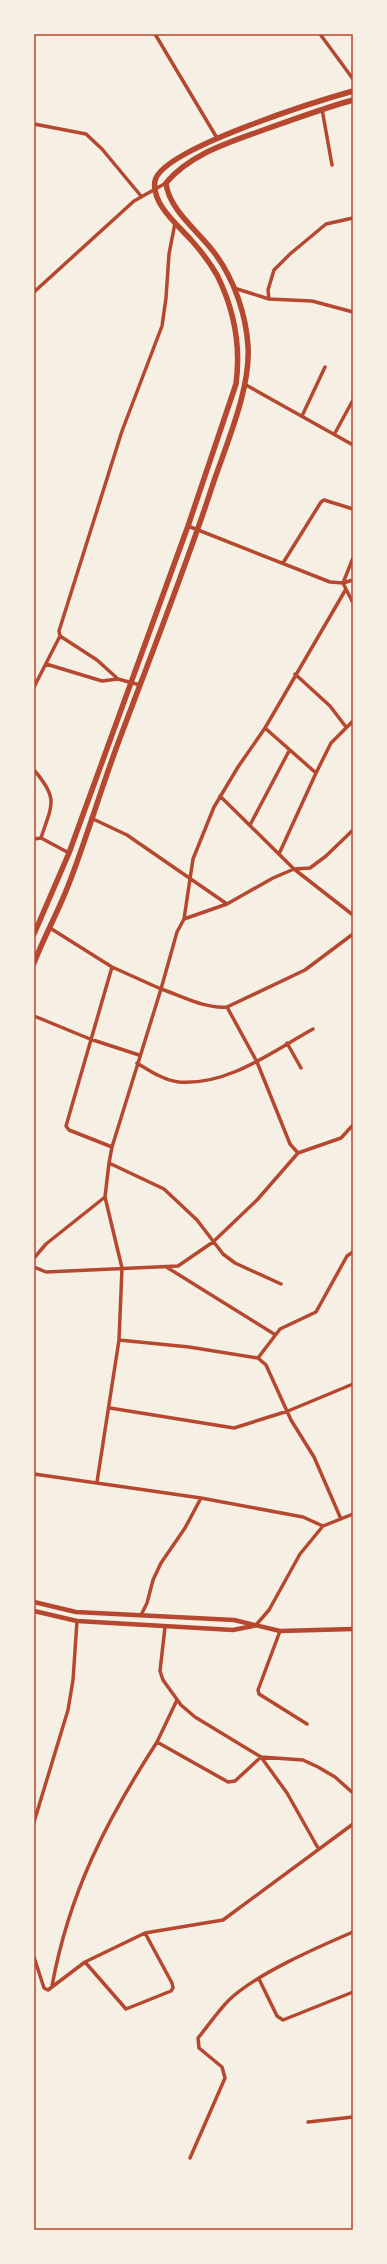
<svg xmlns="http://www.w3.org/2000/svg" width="387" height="2264" font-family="'Roboto Condensed',sans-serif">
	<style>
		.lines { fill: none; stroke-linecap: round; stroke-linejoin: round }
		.minor { stroke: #b5482f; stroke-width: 3.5 }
		.tertiary { stroke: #b5482f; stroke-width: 4.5 }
		.secondary { stroke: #b5482f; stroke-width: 5.5 }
		.neatline { fill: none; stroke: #b5482f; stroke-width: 1.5 }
	</style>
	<rect width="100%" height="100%" fill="#f6efe4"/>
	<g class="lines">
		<path class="minor" d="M155 34 217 138
			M320 34 353 79
			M322 109 332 165
			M34 124 86 134 102 149 141 196
			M234 288 269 299 312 301 353 312
			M34 292 134 201 166 183
			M269 299 268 290 274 270 290 254 326 224 353 218
			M246 385 353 445
			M302 416 325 367
			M335 433 353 400
			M188 526 330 582 343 583 353 580
			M353 558 343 583 353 603
			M283 563 321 502 324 500 353 509
			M46 664 102 681 118 679
			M295 674 330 706 346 727
			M140 685 118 679 97 660 60 636 59 631 122 431 162 326 166 298 169 254 175 223
			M34 687 60 636
			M265 728 346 589
			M34 770C59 799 52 804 41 838
			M220 796 294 869 353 915
			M91 818 127 835 227 904 273 878 294 869 310 868 326 856 353 830
			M250 825 289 751
			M34 839 41 838 69 853
			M279 854 316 773
			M184 919 227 904
			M50 928 112 967 161 989 177 932 184 919 193 859 214 807 238 767 265 728 316 773 331 743 353 721
			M34 1016 90 1039 139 1055
			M287 1043 301 1068
			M137 1063C150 1071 163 1080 179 1082 228 1086 273 1051 313 1029
			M112 1147 69 1130 66 1126 112 967
			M298 1153 290 1144 257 1062 227 1007 305 970 353 934
			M109 1163 164 1189 197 1220 223 1254 235 1263 281 1284
			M34 1258 46 1244 105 1197
			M34 1267 46 1272 178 1266 213 1242 257 1200 298 1153 341 1138 353 1125
			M168 1268 274 1334
			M119 1340 189 1347 258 1358
			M110 1408 234 1428 288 1411 353 1384
			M34 1474 201 1498 303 1517 323 1526
			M97 1482 119 1340 122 1268 105 1197 109 1163 112 1147 161 989C182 996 205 1009 227 1007
			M341 1519 314 1457 291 1420 266 1365 258 1358 280 1329 316 1312 347 1256 353 1252
			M141 1615 147 1603 153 1580 161 1563 185 1528 201 1498
			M255 1626 269 1610 300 1554 323 1526 353 1514
			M165 1627 160 1671 163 1680 181 1705 195 1717 261 1757 303 1760 318 1767 335 1777 353 1793
			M280 1631 258 1690 259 1694 307 1724
			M177 1700 157 1742 228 1782 235 1781 261 1757 287 1793 318 1848
			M34 1822 68 1710 73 1680 77 1621
			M34 1957 44 1988 48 1990 85 1962 145 1933 223 1920 353 1824
			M85 1962 126 2009 171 1991 173 1988 172 1983 145 1933
			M259 1979 277 2016 283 2020 353 1992
			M52 1986C69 1893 106 1821 157 1742
			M308 2122 353 2117
			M190 2158 225 2078 222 2067 199 2048 198 2038C208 2026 218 2011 229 2000 256 1974 318 1947 353 1932"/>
		<path class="tertiary" d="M34 1602 76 1612 234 1620 280 1631 353 1629
			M34 1611 77 1621 233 1630 253 1626"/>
		<path class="secondary" d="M34 934 69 853 188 526 236 384C241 346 234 309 217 275 210 263 201 251 192 241 179 226 151 204 155 181 161 149 321 100 353 91
			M34 963C44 937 58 912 68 886 86 840 100 792 117 746 148 663 181 580 209 496 223 451 251 392 248 346 246 314 234 280 216 255 201 233 169 211 166 183 191 153 231 142 266 129 295 119 324 108 353 100"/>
	</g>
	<rect width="387" height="2264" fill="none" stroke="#f6efe4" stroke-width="70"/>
	<rect x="35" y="35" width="317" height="2194" class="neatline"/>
</svg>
